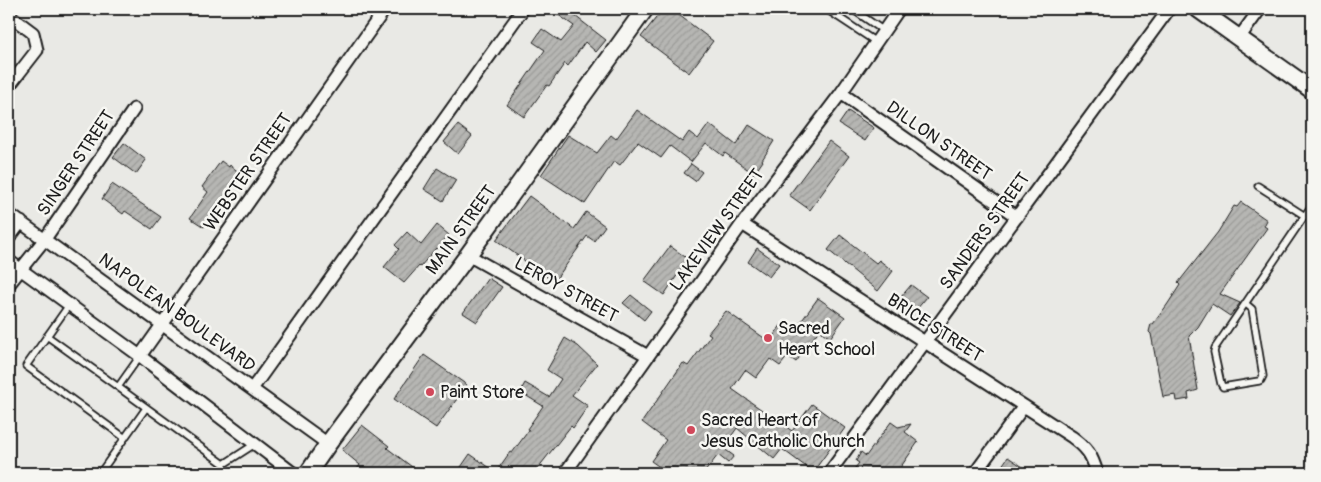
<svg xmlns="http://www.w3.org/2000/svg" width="1321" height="482" font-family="Pangolin,sans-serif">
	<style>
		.building { fill: url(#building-hatch); stroke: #1c1c1c }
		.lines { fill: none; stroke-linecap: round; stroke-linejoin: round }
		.lane-casing { stroke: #1c1c1c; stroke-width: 9 }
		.street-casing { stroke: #1c1c1c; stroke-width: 15 }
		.secondary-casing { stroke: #1c1c1c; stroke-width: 20 }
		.lane { stroke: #f6f6f2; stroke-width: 5.5 }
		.street { stroke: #f6f6f2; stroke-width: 11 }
		.secondary { stroke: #f6f6f2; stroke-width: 16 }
		.poi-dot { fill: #d1495b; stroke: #f6f6f2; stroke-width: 2 }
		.labels { text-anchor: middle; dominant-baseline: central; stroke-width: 5; stroke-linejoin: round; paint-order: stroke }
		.street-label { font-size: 18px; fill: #1c1c1c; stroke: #f6f6f2 }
		.poi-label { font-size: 18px; fill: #1c1c1c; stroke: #f6f6f2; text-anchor: start }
	</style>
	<defs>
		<pattern id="building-hatch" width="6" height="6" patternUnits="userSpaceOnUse" patternTransform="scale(1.25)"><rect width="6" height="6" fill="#b6b6b3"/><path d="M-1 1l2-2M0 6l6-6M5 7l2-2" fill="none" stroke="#9c9c99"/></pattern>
	</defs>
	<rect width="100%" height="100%" fill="#e9e9e5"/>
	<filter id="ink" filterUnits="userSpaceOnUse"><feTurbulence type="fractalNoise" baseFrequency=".02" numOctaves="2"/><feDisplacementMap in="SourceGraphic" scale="10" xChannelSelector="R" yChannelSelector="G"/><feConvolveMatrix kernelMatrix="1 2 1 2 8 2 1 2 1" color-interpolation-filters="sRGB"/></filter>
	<g filter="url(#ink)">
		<path class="building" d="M550 9H566L606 40 596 52 585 42 568 66 565 63 549 86 547 85 524 117 507 105 545 50 533 42 542 29 561 42 574 26Z
			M663 9H671L713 41 689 73 641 37Z
			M637 110 682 142 689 132 698 139 709 124 736 145 749 125 774 141 762 160 763 161 754 174 725 153 723 156 706 143 691 162 670 146 661 158 638 142 620 165 614 161 585 204 541 175 568 135 597 153 611 135 616 139Z
			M848 111 874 128 865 141 839 124Z
			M458 125 472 136 458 154 444 142Z
			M829 141 849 156 810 210 789 195Z
			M124 143 146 160 136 174 113 157Z
			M221 161 229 167 230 165 242 175 230 192 231 193 227 200 223 199 204 227 190 218 208 192 202 187Z
			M691 164 702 172 695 181 684 173Z
			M437 168 456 180 443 201 424 189Z
			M112 184 161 217 152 229 125 211 123 214 102 199Z
			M529 196 574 229 586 212 605 226 594 241 587 236 554 282 496 240Z
			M1241 202 1267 220 1264 226 1267 228 1220 294 1240 303 1230 316 1212 304 1198 327 1189 336 1198 390 1188 393 1189 399 1177 401 1176 395 1163 397 1151 334 1149 332 1151 324H1153L1167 305 1180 285 1178 283 1218 232 1234 206 1237 207Z
			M437 225 449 235 437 249 436 248 420 267 419 266 404 283 384 267 399 249 395 245 407 232 421 245Z
			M840 235 876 263 879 260 893 271 878 291 828 250Z
			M670 246 688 259 664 295 644 281Z
			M757 248 779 264 769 277 748 262Z
			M488 278 502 287 477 322 463 313Z
			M911 285 927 297 911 316 895 304Z
			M631 295 651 311 644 320 623 303Z
			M818 298 845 317 830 338 819 330 796 362 788 356 780 366 770 359 756 378 745 370 732 389 792 431 812 404 845 428 813 472 782 449 774 459 737 428 723 448 734 456 728 463 718 455 704 473H668L651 461 666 440 642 422 683 363 688 366 711 335 708 333 726 311 767 340 768 338 771 339 782 324 789 329 790 327 795 330Z
			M565 338 578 346 597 364 572 395 588 406 573 428 571 426 534 473H464L459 470 470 454 496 472 510 452 512 453 529 430 527 429 543 406 520 392 525 383 549 397 561 379 547 370Z
			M424 355 467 385 436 428 394 399Z
			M891 422 898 427 911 424 905 432 918 442 900 468 907 473H851L859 463 856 461 861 452 866 456Z
			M362 425 389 446 387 448 420 473H354L360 465 342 450Z
			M1008 457 1032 473H997Z"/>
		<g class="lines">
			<defs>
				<path id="lane" d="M826 9 876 42
					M852 9 884 31
					M1258 186 1305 216
					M1246 304 1252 309 1263 376 1261 380 1259 381 1223 387 1221 384 1214 352 1215 348 1312 205
					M69 305 26 366 125 438
					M47 336 118 387 140 356
					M118 387 224 464 255 444
					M100 473 146 408"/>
				<path id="street" d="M9 15 33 33 37 50 9 86
					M1239 38 1260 9
					M841 93 1017 217
					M9 214 328 444
					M742 224 1072 437C1087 448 1092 455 1097 473
					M9 238 21 222
					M468 255 648 356
					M9 261 140 356 293 473
					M9 284 45 239 134 109
					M140 356 385 9
					M252 389 523 9
					M565 473 742 224 841 93 899 9
					M829 473 1169 9
					M975 473 1024 406"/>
				<path id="secondary" d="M1198 9 1312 90
					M308 473 328 444 468 255 645 9"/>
			</defs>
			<use href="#lane" class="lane-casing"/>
			<use href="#street" class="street-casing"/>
			<use href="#secondary" class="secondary-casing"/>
			<use href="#lane" class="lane"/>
			<use href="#street" class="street"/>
			<use href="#secondary" class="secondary"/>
		</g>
	</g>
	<g class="poi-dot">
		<circle cx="768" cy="338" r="5"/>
		<circle cx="430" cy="392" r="5"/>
		<circle cx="691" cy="430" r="5"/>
	</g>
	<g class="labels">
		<g class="street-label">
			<text transform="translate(939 141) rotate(35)">DILLON STREET</text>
			<text transform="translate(76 163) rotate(-56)">SINGER STREET</text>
			<text transform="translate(248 172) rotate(-55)">WEBSTER STREET</text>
			<text transform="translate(461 230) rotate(-54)">MAIN STREET</text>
			<text transform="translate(717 230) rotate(-54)">LAKEVIEW STREET</text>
			<text transform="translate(985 231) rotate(-54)">SANDERS STREET</text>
			<text transform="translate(566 290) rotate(29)">LEROY STREET</text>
			<text transform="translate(177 313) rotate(36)">NAPOLEAN BOULEVARD</text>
			<text transform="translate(935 328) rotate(33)">BRICE STREET</text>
		</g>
		<g class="poi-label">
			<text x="778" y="328">Sacred<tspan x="778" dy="21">Heart School</tspan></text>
			<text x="440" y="392">Paint Store</text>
			<text x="701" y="420">Sacred Heart of<tspan x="701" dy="21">Jesus Catholic Church</tspan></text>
		</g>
	</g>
	<rect width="1321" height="482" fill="none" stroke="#f6f6f2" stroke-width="30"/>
	<rect x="15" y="15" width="1291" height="452" fill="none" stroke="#1c1c1c" stroke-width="2" filter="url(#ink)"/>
</svg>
